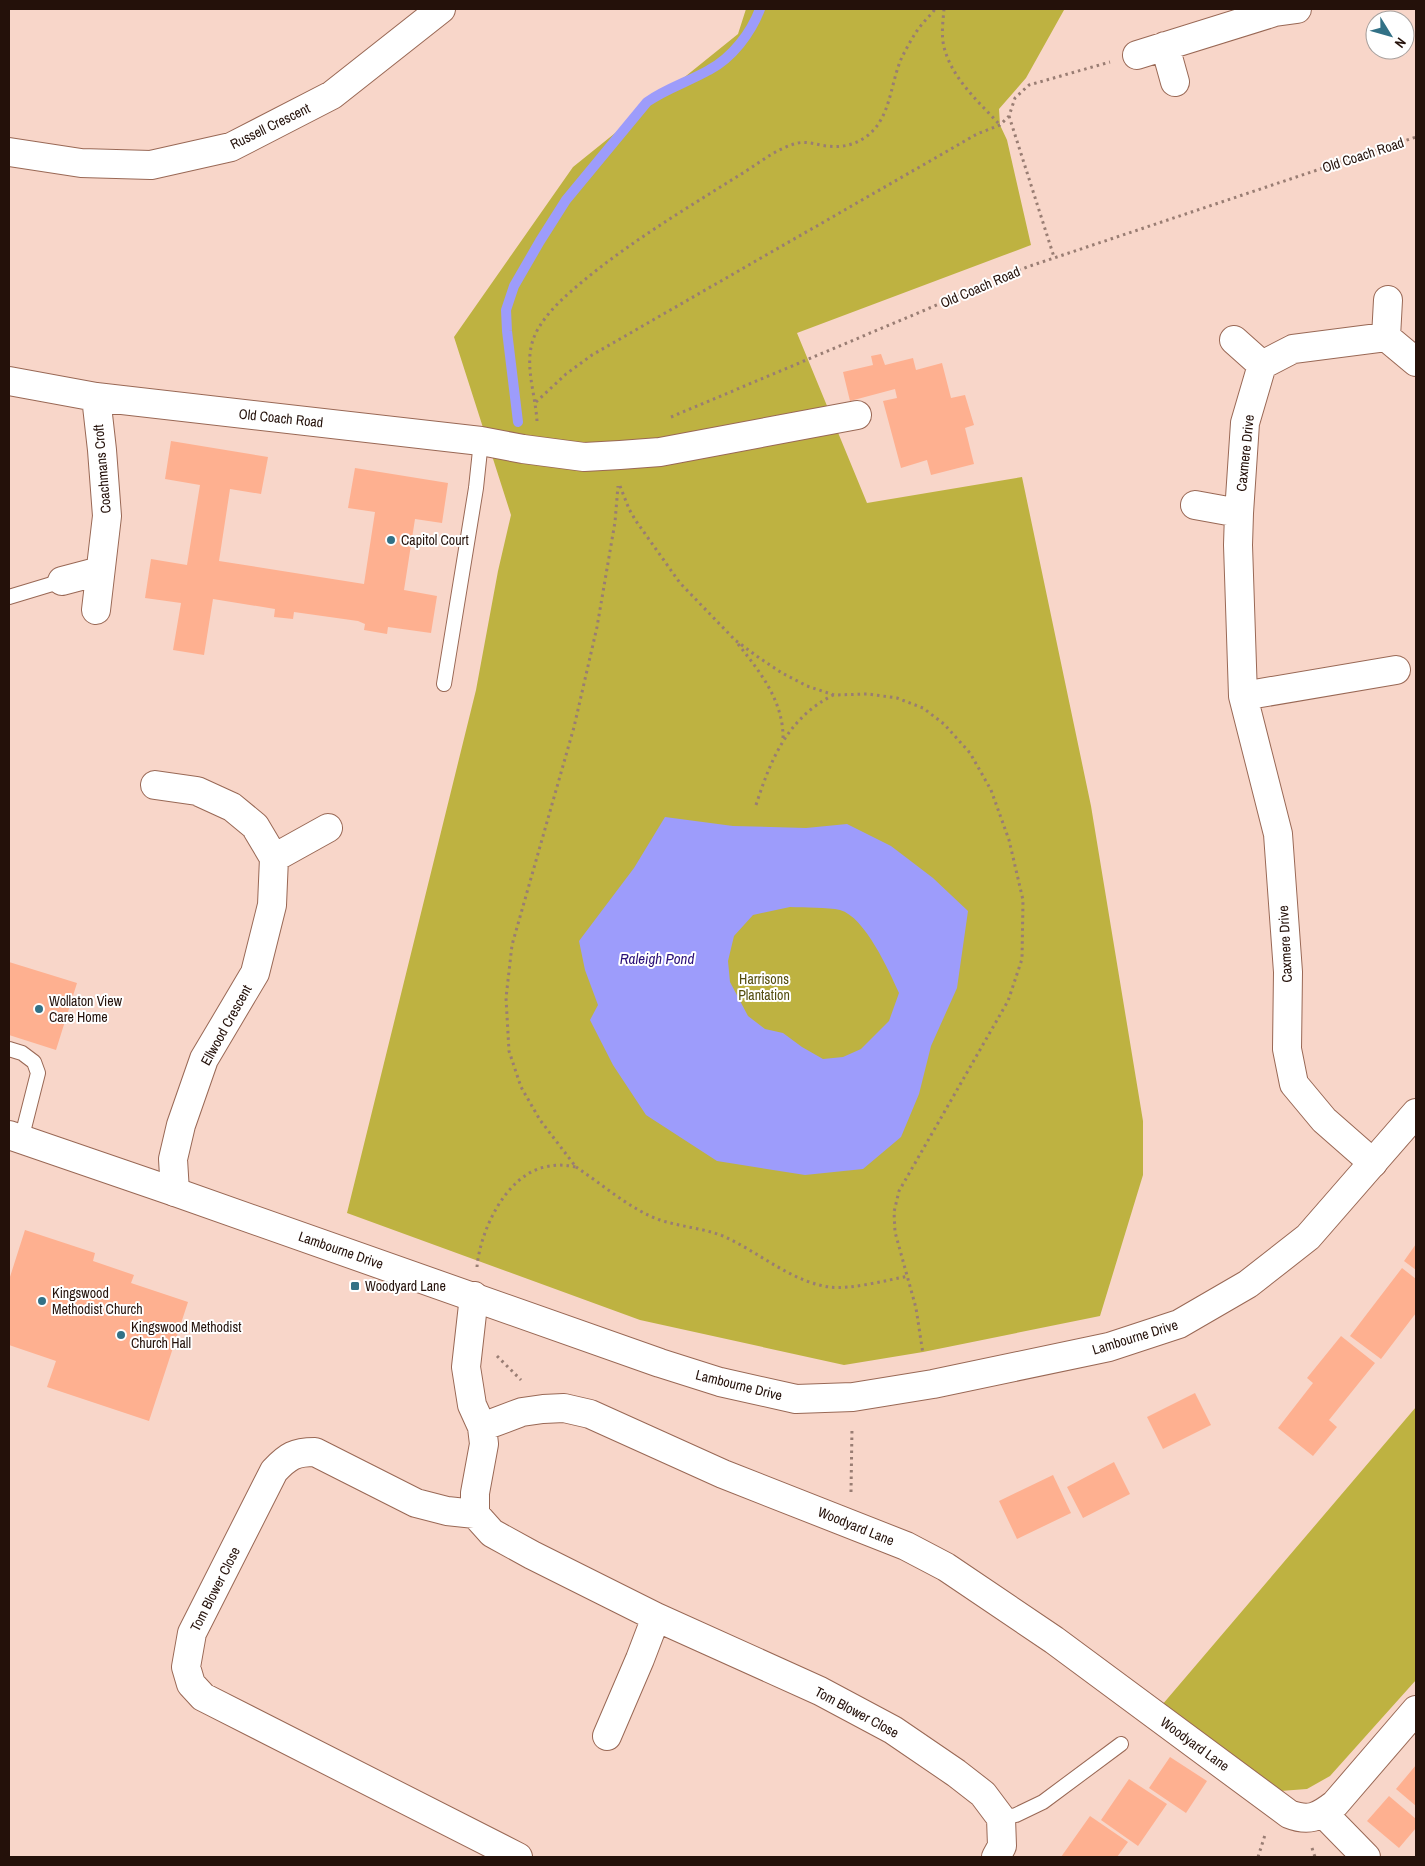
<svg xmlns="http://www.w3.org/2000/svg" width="1425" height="1866" font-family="'Archivo Narrow',sans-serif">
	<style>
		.green { fill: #beb241 }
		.water { fill: #9d9cfb; fill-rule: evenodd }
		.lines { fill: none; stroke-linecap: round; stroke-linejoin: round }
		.stream { stroke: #9d9cfb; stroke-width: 10 }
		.building { fill: #feb090 }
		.service-casing { stroke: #996855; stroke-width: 16 }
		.minor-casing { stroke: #996855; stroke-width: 30 }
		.tertiary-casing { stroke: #996855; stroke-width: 30 }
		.path { stroke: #997d73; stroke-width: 3; stroke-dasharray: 2.5 4; stroke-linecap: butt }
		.service { stroke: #fff; stroke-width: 14 }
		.minor { stroke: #fff; stroke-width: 28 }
		.tertiary { stroke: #fff; stroke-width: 28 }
		.poi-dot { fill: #327186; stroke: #fff; stroke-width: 2 }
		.labels { text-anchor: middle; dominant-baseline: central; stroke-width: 4; stroke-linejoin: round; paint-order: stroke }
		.street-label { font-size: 14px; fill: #24110a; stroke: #fff }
		.poi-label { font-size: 14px; fill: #24110a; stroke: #fff; text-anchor: start }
		.park-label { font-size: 14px; fill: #544d0e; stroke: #fff }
		.water-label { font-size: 15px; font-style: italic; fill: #2b1079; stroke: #fff }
	</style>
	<rect width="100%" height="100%" fill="#f8d6c9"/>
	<path class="green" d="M746 9H1064V10L1026 78 999 109 1000 125 1007 140 1031 245 797 333 867 503 1022 477 1091 806 1143 1121V1175L1100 1316 923 1352 844 1365 640 1320 347 1213 476 690 498 571 511 515 454 337 573 167 738 34Z
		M1416 1407V1680L1330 1776 1307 1789 1280 1791 1162 1705Z"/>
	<path class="water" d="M665 817 733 826 806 828 847 824 891 846 933 878 968 911 957 988 931 1046 919 1094 901 1137 863 1169 805 1175 717 1161 646 1115 613 1065 590 1020 598 1005 585 970 579 941 634 868ZM790 907C804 908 828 907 840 910 865 917 889 971 899 993L889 1021 861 1049 843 1057 823 1059 802 1047 783 1033 765 1029 748 1016 730 982 728 961 734 936 753 915Z"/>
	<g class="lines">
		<path class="stream" d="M518 422 507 331 506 310 514 286 540 241 566 200 647 102C667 88 688 82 709 70 732 58 751 33 760 9"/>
	</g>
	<path class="building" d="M881 354 885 365 913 358 916 370 942 363 951 398 965 395 974 425 965 428 974 464 931 475 927 460 901 468 883 401 897 398 895 389 850 401 843 372 873 365 871 356Z
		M171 441 268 457 261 494 230 489 219 561 364 584 375 512 348 508 355 468 448 483 442 523 415 519 404 590 437 596 431 633 388 627 387 634 364 630 365 624 358 621 294 612 293 619 274 617 275 609 213 599 204 655 173 650 181 603 145 598 151 559 187 565 200 485 165 479Z
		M9 962 77 983 56 1050 9 1035Z
		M25 1230 95 1253 93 1261 134 1275 131 1283 188 1302 149 1421 47 1387 56 1361 9 1345V1280Z
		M1416 1244V1270L1404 1261Z
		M1402 1268 1416 1279V1313L1381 1359 1350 1336Z
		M1341 1336 1375 1363 1329 1420 1337 1427 1313 1456 1278 1428 1313 1383 1307 1378Z
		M1195 1393 1211 1425 1163 1449 1147 1417Z
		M1114 1462 1130 1494 1083 1518 1067 1487Z
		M1053 1475 1071 1513 1017 1539 999 1501Z
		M1170 1757 1207 1781 1186 1813 1149 1788Z
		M1416 1765V1806L1396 1789Z
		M1129 1779 1167 1804 1138 1846 1101 1820Z
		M1389 1796 1416 1819V1828L1399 1848 1367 1821Z
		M1090 1816 1128 1842 1117 1857H1061Z"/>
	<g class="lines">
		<defs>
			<path id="service" d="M9 597 62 581
				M444 684 476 488 481 441
				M9 1049 22 1053 34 1062 38 1073 21 1140
				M1001 1818 1016 1815 1043 1802 1121 1744"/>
			<path id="minor" d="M1165 46 1175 82
				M1137 55 1275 12 1297 9
				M9 152 81 163 151 165 231 147 332 95 441 9
				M1388 300 1386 337 1416 362
				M1234 340 1262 365
				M9 381 96 397 481 441 523 449 584 457 620 455 660 452 857 415
				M96 397 102 450 107 516 96 610
				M1195 505 1239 513
				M62 581 100 571
				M1243 696 1396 670
				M155 785 197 791 232 807 255 826 274 858 272 905 255 973 204 1059 181 1125 173 1159 175 1192
				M274 858 328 828
				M1373 1163 1324 1120 1294 1084 1287 1049 1288 972 1278 834 1243 696 1238 545 1239 513 1245 423 1262 365 1293 349 1386 337
				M474 1296 466 1367 472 1405 482 1427 522 1412 543 1409 564 1408 590 1414 723 1474 906 1546 946 1567 1054 1640 1289 1814C1309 1822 1318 1817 1335 1804L1416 1710
				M482 1427 484 1444 475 1493V1514L492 1533 532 1555 656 1617 820 1691 893 1730 956 1773 983 1794 1001 1818 1002 1846 996 1857
				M475 1514 447 1511 416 1503 315 1452C295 1452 288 1456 274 1471L192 1633 186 1667 191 1684 203 1697 518 1857
				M607 1736 640 1659 656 1617
				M1323 1813 1366 1857"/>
			<path id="tertiary" d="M9 1135 175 1192 660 1363 720 1382 796 1399 853 1397 933 1384 1109 1347 1179 1324 1248 1284 1308 1237 1416 1113"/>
		</defs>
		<use href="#service" class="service-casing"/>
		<use href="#minor" class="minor-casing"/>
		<use href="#tertiary" class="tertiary-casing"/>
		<path class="path" d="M944 9C943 21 941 35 944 47 952 79 979 102 1000 125
			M1009 116 1054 257
			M536 402 566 374 592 355 977 134 1000 125 1009 116 1015 98 1029 85 1110 62
			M671 417 1027 267 1416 137
			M537 421C535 389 521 358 538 329 550 308 570 292 588 277 635 239 687 208 738 176 757 165 776 148 798 143 808 141 817 145 827 146 841 148 855 145 867 136 892 117 890 81 903 55 909 44 915 32 923 23 927 18 932 14 935 9
			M620 486 629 509 636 521 680 583 735 640 758 657 782 673 807 686 834 695 868 694 897 698 923 708 944 724 970 753 991 790 1009 840 1023 900 1022 959 1008 1001 899 1191 894 1212 895 1232 916 1308 923 1354
			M738 644C761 673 784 702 783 740
			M756 805C771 759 787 719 833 695
			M576 1167C602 1184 631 1210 660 1220 681 1227 703 1228 723 1236 759 1252 790 1281 829 1287 850 1290 887 1280 909 1276
			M477 1267C480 1231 506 1175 545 1167 556 1164 566 1165 576 1167L540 1120 521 1087 509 1051 506 998 512 945 574 727 597 627 615 522 618 486
			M497 1356 521 1380
			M851 1492 852 1428
			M1312 1848 1315 1857
			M1258 1857 1265 1835"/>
		<use href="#service" class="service"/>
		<use href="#minor" class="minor"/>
		<use href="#tertiary" class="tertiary"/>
	</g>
	<g class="poi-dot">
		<circle cx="391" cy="540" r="5"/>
		<circle cx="39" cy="1009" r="5"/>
		<rect x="350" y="1281" width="10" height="10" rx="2.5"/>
		<circle cx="42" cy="1301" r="5"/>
		<circle cx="121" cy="1335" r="5"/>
	</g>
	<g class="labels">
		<g class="street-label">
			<text transform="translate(270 126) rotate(-26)">Russell Crescent</text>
			<text transform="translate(1363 155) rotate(-18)">Old Coach Road</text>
			<text transform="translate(980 287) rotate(-23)">Old Coach Road</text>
			<text transform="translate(281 418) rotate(6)">Old Coach Road</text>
			<text transform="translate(1245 453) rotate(-84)">Caxmere Drive</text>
			<text transform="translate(102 469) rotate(-95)">Coachmans Croft</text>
			<text transform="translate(1285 944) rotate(-93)">Caxmere Drive</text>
			<text transform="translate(226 1025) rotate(-61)">Ellwood Crescent</text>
			<text transform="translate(341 1250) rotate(19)">Lambourne Drive</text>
			<text transform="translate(1135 1337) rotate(-17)">Lambourne Drive</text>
			<text transform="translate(739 1385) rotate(14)">Lambourne Drive</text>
			<text transform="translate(856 1526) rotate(22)">Woodyard Lane</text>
			<text transform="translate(215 1589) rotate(-63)">Tom Blower Close</text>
			<text transform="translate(857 1712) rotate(28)">Tom Blower Close</text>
			<text transform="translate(1195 1744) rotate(36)">Woodyard Lane</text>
		</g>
		<g class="poi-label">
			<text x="401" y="540">Capitol Court</text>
			<text x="49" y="1001">Wollaton View<tspan x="49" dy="16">Care Home</tspan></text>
			<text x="365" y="1286">Woodyard Lane</text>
			<text x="52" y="1293">Kingswood<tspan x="52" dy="16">Methodist Church</tspan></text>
			<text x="131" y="1327">Kingswood Methodist<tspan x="131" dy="16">Church Hall</tspan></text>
		</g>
		<g class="park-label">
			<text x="764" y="979">Harrisons<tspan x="764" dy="16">Plantation</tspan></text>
		</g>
		<g class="water-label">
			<text x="657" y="958">Raleigh Pond</text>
		</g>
	</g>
	<rect width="1425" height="1866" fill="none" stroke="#24110a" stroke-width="20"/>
	<g transform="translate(1390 35) rotate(127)"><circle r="24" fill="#ffffff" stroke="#a7a09d"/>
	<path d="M0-4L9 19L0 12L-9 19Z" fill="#327186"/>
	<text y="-8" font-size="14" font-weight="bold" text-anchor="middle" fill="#24110a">N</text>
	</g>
</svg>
